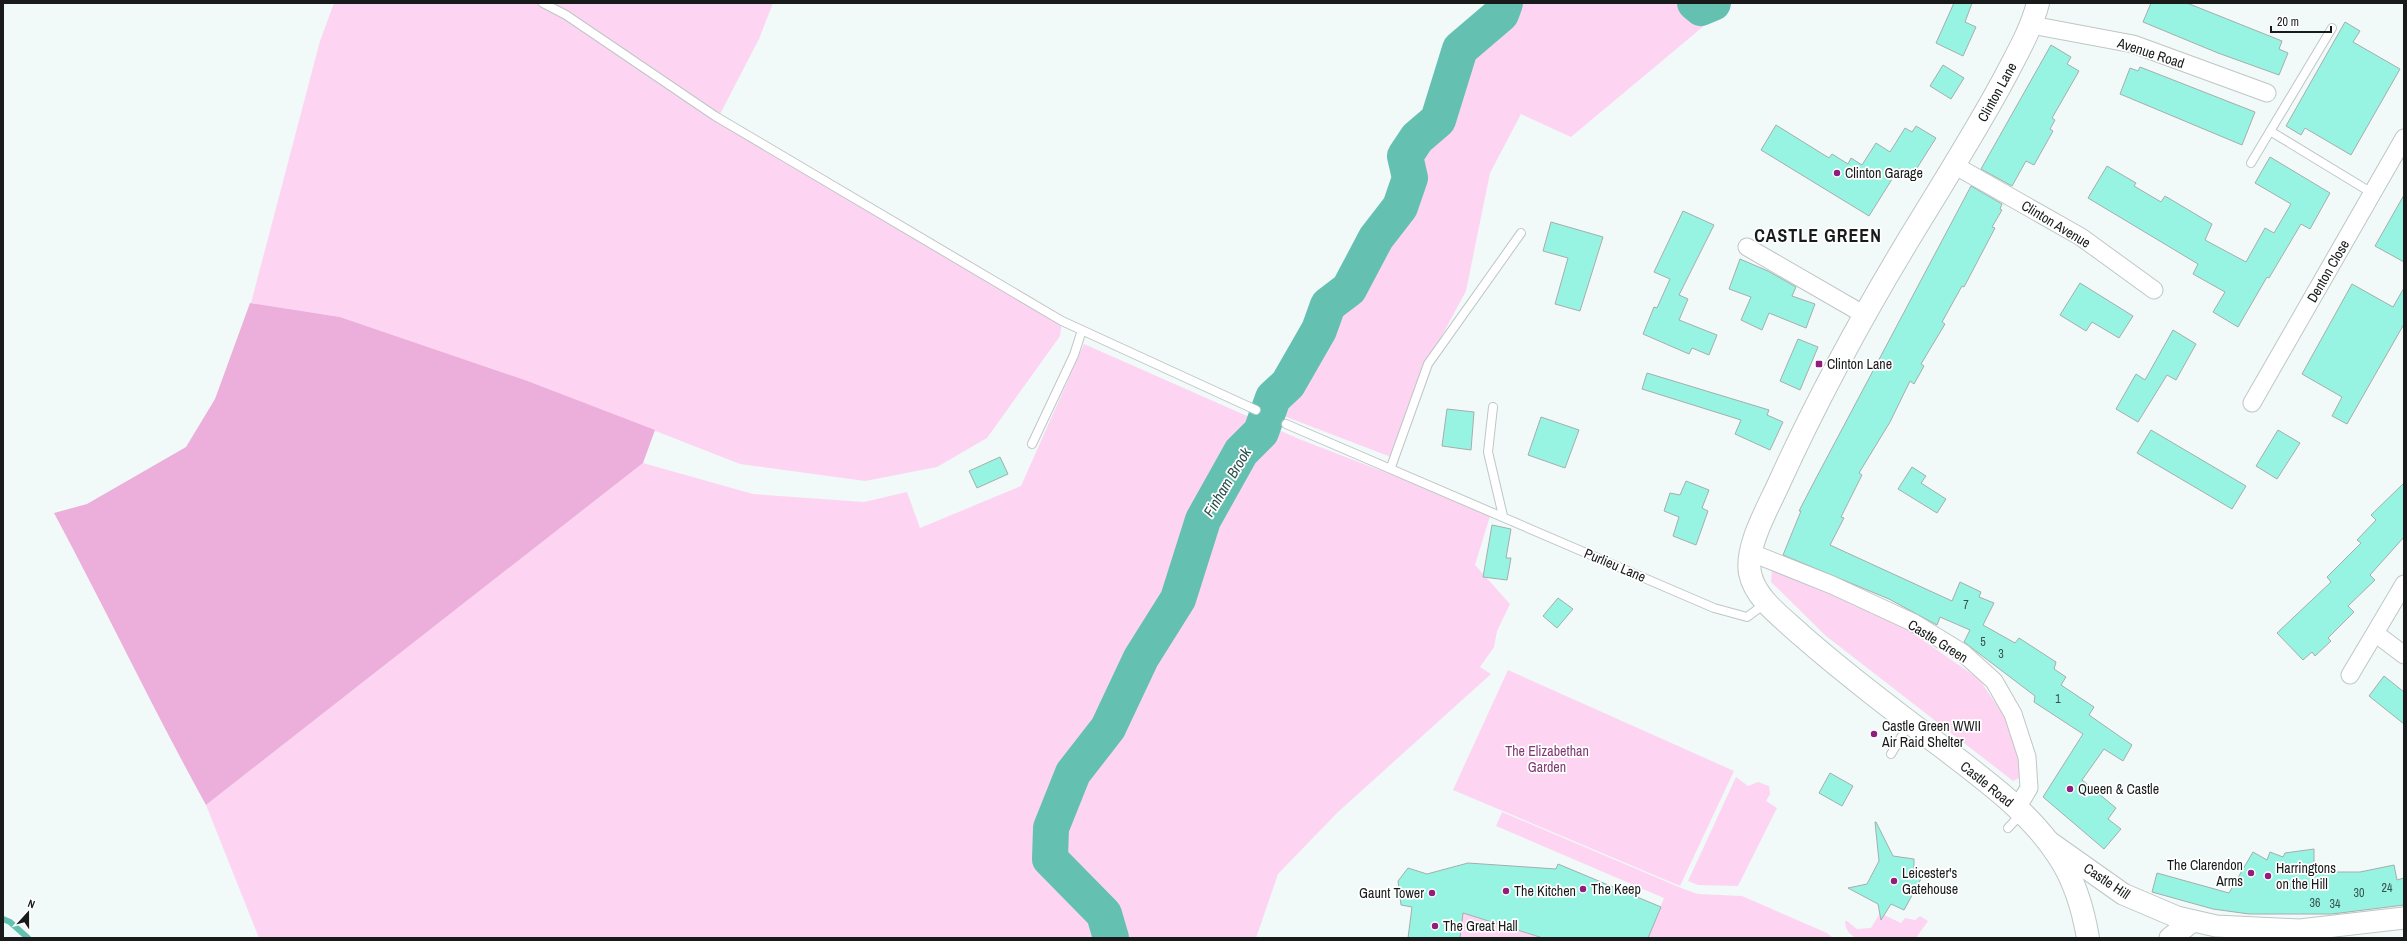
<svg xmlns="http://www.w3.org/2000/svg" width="2407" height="941" font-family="'Archivo Narrow',sans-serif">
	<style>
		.green { fill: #fdd5f2 }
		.forest { fill: #ecafdc }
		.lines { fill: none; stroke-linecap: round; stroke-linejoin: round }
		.stream { stroke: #64c0b0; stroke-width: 6 }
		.river { stroke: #64c0b0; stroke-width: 36 }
		.building { fill: #97f4e2; stroke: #a5aeac }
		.service-casing { stroke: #bec7c5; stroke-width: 10 }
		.minor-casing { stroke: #bec7c5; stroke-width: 19 }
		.tertiary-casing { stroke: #bec7c5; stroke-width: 23 }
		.secondary-casing { stroke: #bec7c5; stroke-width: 24 }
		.service { stroke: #fff; stroke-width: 8 }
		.minor { stroke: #fff; stroke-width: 17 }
		.tertiary { stroke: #fff; stroke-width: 21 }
		.secondary { stroke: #fff; stroke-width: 22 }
		.poi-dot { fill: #911e7e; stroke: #fff; stroke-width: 1.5 }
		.labels { text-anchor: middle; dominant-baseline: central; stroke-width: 3.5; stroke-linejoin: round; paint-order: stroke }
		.number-label { font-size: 12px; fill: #38514c }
		.street-label { font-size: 14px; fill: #181b1a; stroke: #fff }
		.poi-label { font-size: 14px; fill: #181b1a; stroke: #fff; text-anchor: start }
		.park-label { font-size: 14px; fill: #7f3871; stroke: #fff }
		.water-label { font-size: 15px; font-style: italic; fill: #244e47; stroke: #fff }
		.district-label { font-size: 18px; font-weight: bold; letter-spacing: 1px; fill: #181b1a; stroke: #fff }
	</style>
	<rect width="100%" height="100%" fill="#f1faf8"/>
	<path class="green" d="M334 3H773L759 39 718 118 1062 321 1060 336 987 438 937 467 865 481 740 464 525 380 340 317 251 303 320 41Z
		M1505 3H1695L1701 8 1705 25 1571 137 1521 114 1490 173 1466 291 1425 367 1391 457 1268 410 1273 398 1288 384 1319 330 1328 305 1349 289 1376 238 1400 207 1410 178 1405 156 1417 138 1438 120 1460 49 1501 14Z
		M1084 344 1299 439 1491 513 1475 565 1510 604 1497 631 1494 647 1480 667 1491 674 1338 812 1278 874 1256 938H259L206 805 643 463 753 494 864 502 907 492 920 528 1021 486Z
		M1772 568 1888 616 1979 679 2005 717 2020 759 2019 778 2013 781 1826 636 1771 582Z
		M1508 670 1734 771 1680 886 1453 790Z
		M1736 777 1748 786 1758 782 1769 786 1770 794 1766 801 1777 808 1738 886 1698 885 1688 881Z
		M1502 812 1686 890 1698 894 1742 896 1827 933 1833 938H1648L1664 898 1496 826Z
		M1463 913 1543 938H1460Z
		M1880 913 1901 923 1905 918 1915 920 1920 916 1928 921 1916 938H1856C1849 934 1845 929 1845 921H1847L1857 929 1871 928Z"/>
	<path class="forest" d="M250 303 340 317 525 380 655 430 643 463 206 805C153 709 106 610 54 513L87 504 186 447 215 399Z"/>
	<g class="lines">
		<path class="stream" d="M3 919 10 922 28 938"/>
		<path class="river" d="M1695 3 1701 8 1713 3
			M1111 938 1104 914 1050 859 1051 828 1073 773 1108 728 1141 658 1178 599 1203 520 1241 452 1261 432 1273 398 1288 384 1319 330 1328 305 1349 289 1376 238 1400 207 1410 178 1405 156 1417 138 1438 120 1460 49 1501 14 1505 3"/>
	</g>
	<path class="building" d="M1954 3H1972L1965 22 1976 27 1963 56 1936 43Z
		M2151 3H2187L2282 41 2279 49 2288 53 2279 75 2218 53 2143 22Z
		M2345 22 2360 31 2353 42 2400 69 2351 155 2305 128 2301 135 2286 126Z
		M2051 45 2071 57 2067 64 2079 71 2052 118 2055 120 2050 129 2053 131 2034 165 2026 161 2012 186 1981 169Z
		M1943 65 1964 78 1951 99 1930 86Z
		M2140 67 2255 112 2242 145 2120 94 2130 68 2138 71Z
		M1776 125 1829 158 1832 154 1848 164 1851 158 1862 165 1876 143 1890 152 1905 128 1912 132 1916 126 1936 138 1912 176 1899 168 1869 216 1761 150Z
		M2270 157 2330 193 2310 229 2301 224 2269 278 2267 277 2238 327 2213 312 2225 292 2193 274 2198 264 2088 198 2107 166 2136 183 2134 186 2161 202 2165 196 2212 224 2205 240 2246 262 2265 228 2274 233 2291 204 2255 183Z
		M1971 186 2002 204 2000 209 2002 210 1992 227 1995 228 1964 287 1962 286 1942 322 1945 324 1921 364 1924 366 1914 384 1910 381 1890 422 1859 473 1862 475 1841 517 1844 518 1830 545 1952 601 1960 582 1981 592 1979 597 1994 603 1983 625 2015 643 2019 638 2056 662 2054 669 2066 677 2061 685 2094 707 2089 715 2132 745 2123 761 2104 749 2082 780 2116 808 2108 819 2121 829 2104 849 2043 797 2083 734 2034 702 2035 696 1964 642 1970 630 1940 617 1937 625 1889 599 1783 555 1801 511H1799L1814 482Z
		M2404 195V262L2375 246Z
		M1683 211 1714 225 1679 295 1688 299 1679 320 1717 335 1709 355 1692 348 1689 354 1643 334 1654 307 1657 308 1670 279 1654 272Z
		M1551 222 1603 237 1580 311 1555 304 1568 258 1543 251Z
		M1740 259 1768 271 1796 287 1792 296 1815 304 1806 328 1769 313 1762 330 1741 320 1751 297 1729 289Z
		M2080 283 2133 316 2119 338 2092 322 2086 331 2060 315Z
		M2352 284 2393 307 2404 288V324L2347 424 2332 416 2342 397 2302 374Z
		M2173 330 2196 344 2176 380 2167 375 2138 422 2116 409 2136 374 2145 380Z
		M1798 339 1818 347 1800 390 1780 381Z
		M1647 373 1769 410 1767 415 1783 422 1770 450 1735 434 1741 420 1642 389Z
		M1447 409 1474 412 1471 450 1442 446Z
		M1541 417 1579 430 1565 468 1528 455Z
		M2151 430 2246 486 2232 509 2137 453Z
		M2278 430 2300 443 2277 479 2256 466Z
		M1000 457 1008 474 977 488 969 471Z
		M1912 467 1926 476 1921 483 1946 499 1937 513 1898 489Z
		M1686 481 1709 490 1702 508 1708 511 1696 545 1673 536 1679 517 1664 511 1670 493 1680 495Z
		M2404 483V537L2370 575 2375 580 2348 606 2354 612 2328 638 2331 641 2315 656 2312 652 2303 660 2277 633 2331 582 2327 577 2361 543 2357 540 2376 520 2371 515Z
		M1492 525 1511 529 1506 558H1511L1507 580 1483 577Z
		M1558 598 1573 609 1557 628 1543 616Z
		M2384 676 2404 692V724L2369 696Z
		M1830 773 1853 786 1842 806 1819 793Z
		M1875 822H1876L1893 856 1914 859V874L1922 877 1904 910 1891 904 1881 920 1878 904 1848 888 1867 884 1879 861Z
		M2314 849V872H2360L2394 865 2397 880 2404 878V905L2332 914H2249L2213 909 2152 892 2157 873 2229 893 2253 852 2267 860 2270 852 2283 857 2285 853Z
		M1468 863 1556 869 1558 864 1661 907 1648 938H1543L1463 913 1460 938H1408L1412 907 1401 905 1398 881 1408 868 1427 874Z"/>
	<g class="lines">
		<defs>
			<path id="service" d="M543 3 566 15 715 116 1062 321 1256 410
				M2270 131 2372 193
				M2251 163 2332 28
				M1493 407 1488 452 1503 516
				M1286 424 1714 608 1747 617 1766 603
				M1032 444 1074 355 1082 330
				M1391 467 1428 364 1521 233
				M1891 754 1909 724
				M2008 828 2022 813"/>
			<path id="minor" d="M2032 25 2133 44 2267 93
				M1954 165 2081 237 2154 290
				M1747 247 1863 314
				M2252 403 2404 138
				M1752 553 1832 585 1914 623 1963 653 1994 681 2013 714 2027 757 2029 788 2017 808
				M2375 633 2404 584
				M2350 675 2375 633 2404 655"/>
			<path id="tertiary" d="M2048 841 2123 894 2177 917 2216 926 2300 930 2404 918
				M2170 938 2193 921"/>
			<path id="secondary" d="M2038 3C2031 30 2018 52 2005 77 1980 124 1951 170 1923 216 1870 302 1822 389 1780 481 1769 506 1745 546 1750 573 1755 599 1783 618 1801 635 1848 676 1897 713 1946 750 1987 782 2031 813 2059 857 2075 881 2083 909 2088 938"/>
		</defs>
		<use href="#service" class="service-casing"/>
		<use href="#minor" class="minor-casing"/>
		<use href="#tertiary" class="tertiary-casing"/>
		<use href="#secondary" class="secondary-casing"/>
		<use href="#service" class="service"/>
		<use href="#minor" class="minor"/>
		<use href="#tertiary" class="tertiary"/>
		<use href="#secondary" class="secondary"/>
	</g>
	<g class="poi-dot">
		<circle cx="1837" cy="173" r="4"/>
		<rect x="1815" y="360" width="8" height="8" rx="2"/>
		<circle cx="1874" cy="734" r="4"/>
		<circle cx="2070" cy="789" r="4"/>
		<circle cx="2251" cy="873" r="4"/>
		<circle cx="2268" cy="876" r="4"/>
		<circle cx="1894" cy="881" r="4"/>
		<circle cx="1583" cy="889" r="4"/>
		<circle cx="1506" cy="891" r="4"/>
		<circle cx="1432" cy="893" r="4"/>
		<circle cx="1435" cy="926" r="4"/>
	</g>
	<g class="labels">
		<g class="number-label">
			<text x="1966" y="605">7</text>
			<text x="1983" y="642">5</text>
			<text x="2001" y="654">3</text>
			<text x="2058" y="699">1</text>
			<text x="2387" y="888">24</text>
			<text x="2359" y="893">30</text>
			<text x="2315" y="903">36</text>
			<text x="2335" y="904">34</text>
		</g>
		<g class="street-label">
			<text transform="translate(2151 53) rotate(18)">Avenue Road</text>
			<text transform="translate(1997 92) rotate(-61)">Clinton Lane</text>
			<text transform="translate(2056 224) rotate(31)">Clinton Avenue</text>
			<text transform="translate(2328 271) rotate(-60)">Denton Close</text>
			<text transform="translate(1615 565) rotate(23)">Purlieu Lane</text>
			<text transform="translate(1938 641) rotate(32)">Castle Green</text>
			<text transform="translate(1987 784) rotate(39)">Castle Road</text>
			<text transform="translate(2107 881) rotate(34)">Castle Hill</text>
		</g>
		<g class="poi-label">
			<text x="1845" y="173">Clinton Garage</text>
			<text x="1827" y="364">Clinton Lane</text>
			<text x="1882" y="726">Castle Green WWII<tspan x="1882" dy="16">Air Raid Shelter</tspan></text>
			<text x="2078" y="789">Queen &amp; Castle</text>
			<text x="2243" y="865" text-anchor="end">The Clarendon<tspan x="2243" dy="16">Arms</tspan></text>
			<text x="2276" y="868">Harringtons<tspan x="2276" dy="16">on the Hill</tspan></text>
			<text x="1902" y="873">Leicester's<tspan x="1902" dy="16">Gatehouse</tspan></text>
			<text x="1591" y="889">The Keep</text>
			<text x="1514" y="891">The Kitchen</text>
			<text x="1424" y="893" text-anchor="end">Gaunt Tower</text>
			<text x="1443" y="926">The Great Hall</text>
		</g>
		<g class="park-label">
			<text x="1547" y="751">The Elizabethan<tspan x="1547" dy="16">Garden</tspan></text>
		</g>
		<g class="water-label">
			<text transform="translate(1227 482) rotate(-59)">Finham Brook</text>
		</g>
		<g class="district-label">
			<text x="1818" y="235">CASTLE GREEN</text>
		</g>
	</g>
	<rect width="2407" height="941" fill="none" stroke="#181b1a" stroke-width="8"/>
	<g transform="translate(28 913) rotate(21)" stroke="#ffffff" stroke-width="3" paint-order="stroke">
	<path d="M0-3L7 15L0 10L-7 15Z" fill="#181b1a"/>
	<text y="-6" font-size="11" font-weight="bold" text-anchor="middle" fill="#181b1a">N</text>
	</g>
	<path d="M2271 26v6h60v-6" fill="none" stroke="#181b1a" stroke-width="2"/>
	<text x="2277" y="26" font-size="12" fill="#181b1a" stroke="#ffffff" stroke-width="3" paint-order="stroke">20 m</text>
</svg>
